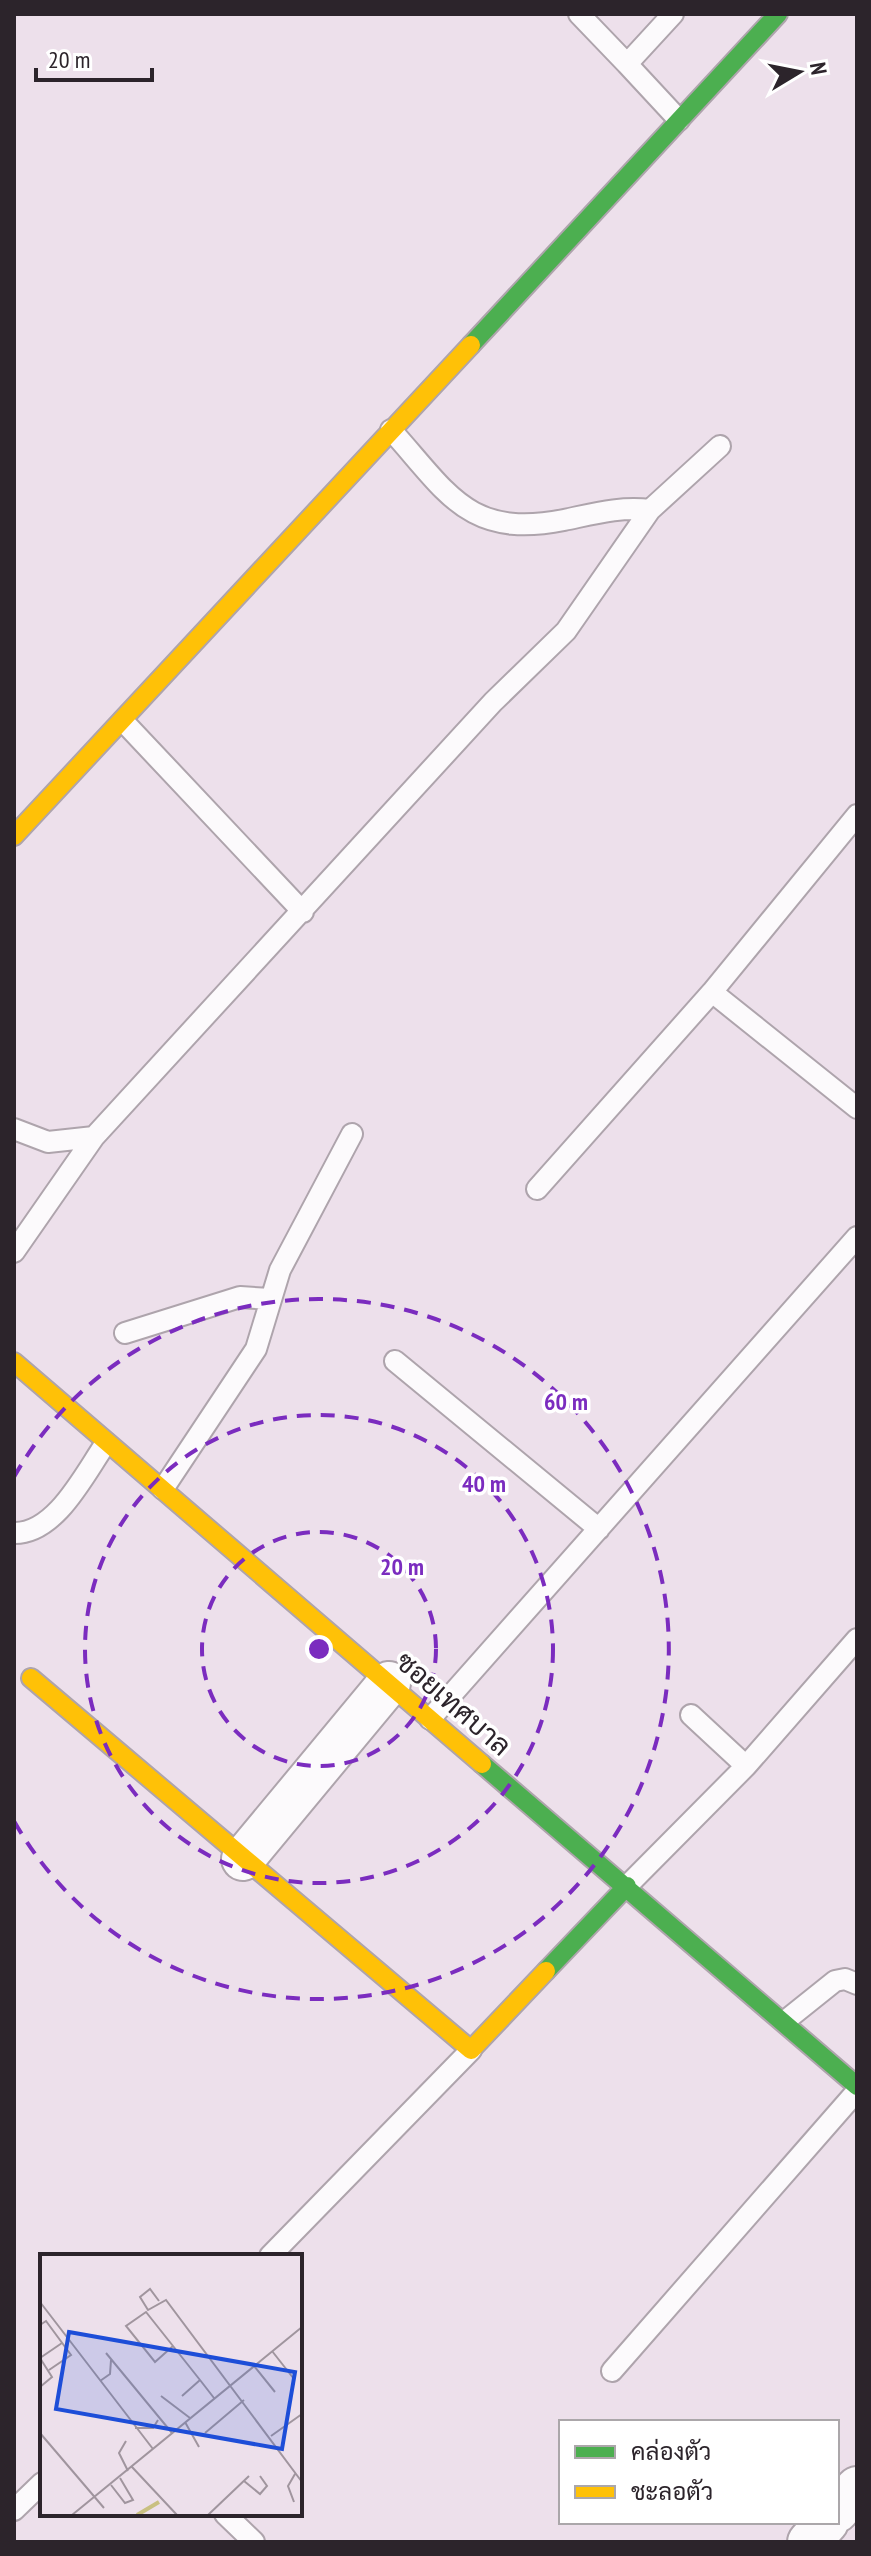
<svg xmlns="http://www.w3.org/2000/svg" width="871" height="2556" font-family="'PT Sans Narrow',Sarabun,sans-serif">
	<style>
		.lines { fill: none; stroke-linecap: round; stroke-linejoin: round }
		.lane-casing { stroke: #aea4ac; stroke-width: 24 }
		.street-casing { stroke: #aea4ac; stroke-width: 46 }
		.fast-casing { stroke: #aea4ac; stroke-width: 22 }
		.slow-casing { stroke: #aea4ac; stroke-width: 22 }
		.lane { stroke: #fcfafc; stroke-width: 20 }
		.street { stroke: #fcfafc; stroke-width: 42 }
		.fast { stroke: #4caf50; stroke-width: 18 }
		.slow { stroke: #ffc107; stroke-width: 18 }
		.ring { fill: none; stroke: #7b2cbf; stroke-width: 4; stroke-dasharray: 14 10 }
		.labels { text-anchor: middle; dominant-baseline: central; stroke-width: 7; stroke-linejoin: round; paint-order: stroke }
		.street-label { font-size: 28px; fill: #2c242b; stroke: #fff }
		.inset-river { fill: none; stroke: #c9c081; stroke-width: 4 }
		.inset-road { fill: none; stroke: #a0959e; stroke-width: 2 }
		.view { fill: #1d4ed8; fill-opacity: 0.15; stroke: #1d4ed8; stroke-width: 4 }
		.inset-edge { fill: none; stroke: #2c242b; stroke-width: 4 }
		.centre { fill: #7b2cbf; stroke: #fff; stroke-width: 4 }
		.ring-label { font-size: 24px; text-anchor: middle; font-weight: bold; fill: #7b2cbf; stroke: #fff; stroke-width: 7; stroke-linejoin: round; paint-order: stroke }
	</style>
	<rect width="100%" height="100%" fill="#ede0eb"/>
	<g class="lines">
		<defs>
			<path id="lane" d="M579 14 627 64 673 14
				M627 64 679 120
				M391 430C448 493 468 539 564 520 593 514 621 506 650 510
				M123 721 303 912
				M857 815 712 992 857 1108
				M14 1129 48 1142 94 1137
				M537 1189 712 992
				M14 1252 94 1137 493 702 566 631 650 510 720 446
				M125 1333 240 1297 270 1299
				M395 1361 599 1529
				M163 1489 256 1349 280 1270 352 1134
				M14 1533C56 1534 85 1473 106 1443
				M691 1715 746 1766
				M430 1719 857 1237
				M627 1886 746 1766 857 1639
				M785 2021 835 1981 845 1979 857 1984
				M270 2256 471 2050
				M612 2371 857 2091
				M14 2510 42 2483
				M225 2514 254 2542"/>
			<path id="street" d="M243 1859 389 1683
				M837 2511 857 2488
				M809 2542 827 2522"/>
			<path id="fast" d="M471 345 778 14
				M482 1764 857 2086
				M546 1971 627 1886"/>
			<path id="slow" d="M14 836 471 345
				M14 1362 482 1764
				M31 1678 471 2050 546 1971"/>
		</defs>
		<use href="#lane" class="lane-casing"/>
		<use href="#street" class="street-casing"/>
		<use href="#fast" class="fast-casing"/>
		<use href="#slow" class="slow-casing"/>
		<use href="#lane" class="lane"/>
		<use href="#street" class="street"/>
		<use href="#fast" class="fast"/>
		<use href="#slow" class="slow"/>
	</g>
	<g class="ring">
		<circle cx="319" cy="1649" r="117"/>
		<circle cx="319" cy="1649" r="234"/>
		<path d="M14 1477A350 350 0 1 1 14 1821"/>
	</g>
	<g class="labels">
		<g class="street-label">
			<text transform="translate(454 1703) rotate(41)">ซอยเทศบาล</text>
		</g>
	</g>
	<g transform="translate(40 2254)">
		<rect width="262" height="262" fill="#ede0eb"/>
		<path class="inset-river" d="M97 261 119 248"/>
		<path class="inset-road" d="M119 47 110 35 100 43 108 56 126 46 262 228M0 48 113 195M0 71 6 67 31 101 9 116M133 92 115 108 86 72 106 58 160 126 174 144M232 97 254 125M66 99 132 179M0 104 12 123 0 133M0 104 22 89M214 112 235 138M60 127 70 120 71 106M121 142 150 164M142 142 160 126M145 168 159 193M95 174H113L118 166M0 179 64 254M165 179 204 146M231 182 262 160M86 187 79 199 88 217M92 213 137 261M204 227 220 240 227 232 220 222M71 231 85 249 93 246 80 224M254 248 248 232 255 220M32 261 262 73M168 261 209 222"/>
		<path class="view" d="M29 78 255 118 242 195 16 155Z"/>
		<rect width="262" height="262" class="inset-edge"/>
	</g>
	<circle cx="319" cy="1649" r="12" class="centre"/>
	<g class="ring-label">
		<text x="566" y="1410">60 m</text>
		<text x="484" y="1492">40 m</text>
		<text x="402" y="1575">20 m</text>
	</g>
	<rect width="871" height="2556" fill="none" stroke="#2c242b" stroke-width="32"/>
	<rect x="559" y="2420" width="280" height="104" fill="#ffffff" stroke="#aba7aa" stroke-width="2"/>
	<rect x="575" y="2446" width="40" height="12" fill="#4caf50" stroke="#aba7aa" stroke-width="2"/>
	<text x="631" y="2460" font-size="24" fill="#2c242b">คล่องตัว</text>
	<rect x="575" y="2486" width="40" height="12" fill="#ffc107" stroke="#aba7aa" stroke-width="2"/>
	<text x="631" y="2500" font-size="24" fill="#2c242b">ชะลอตัว</text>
	<g transform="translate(799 72) rotate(80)" stroke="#ffffff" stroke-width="6" paint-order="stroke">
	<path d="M0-6L14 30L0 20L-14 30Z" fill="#2c242b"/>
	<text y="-12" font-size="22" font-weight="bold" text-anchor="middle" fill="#2c242b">N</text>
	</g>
	<path d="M36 68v12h116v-12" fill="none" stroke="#2c242b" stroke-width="4"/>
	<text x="48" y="68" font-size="24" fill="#2c242b" stroke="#ffffff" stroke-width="6" paint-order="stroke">20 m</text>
</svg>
